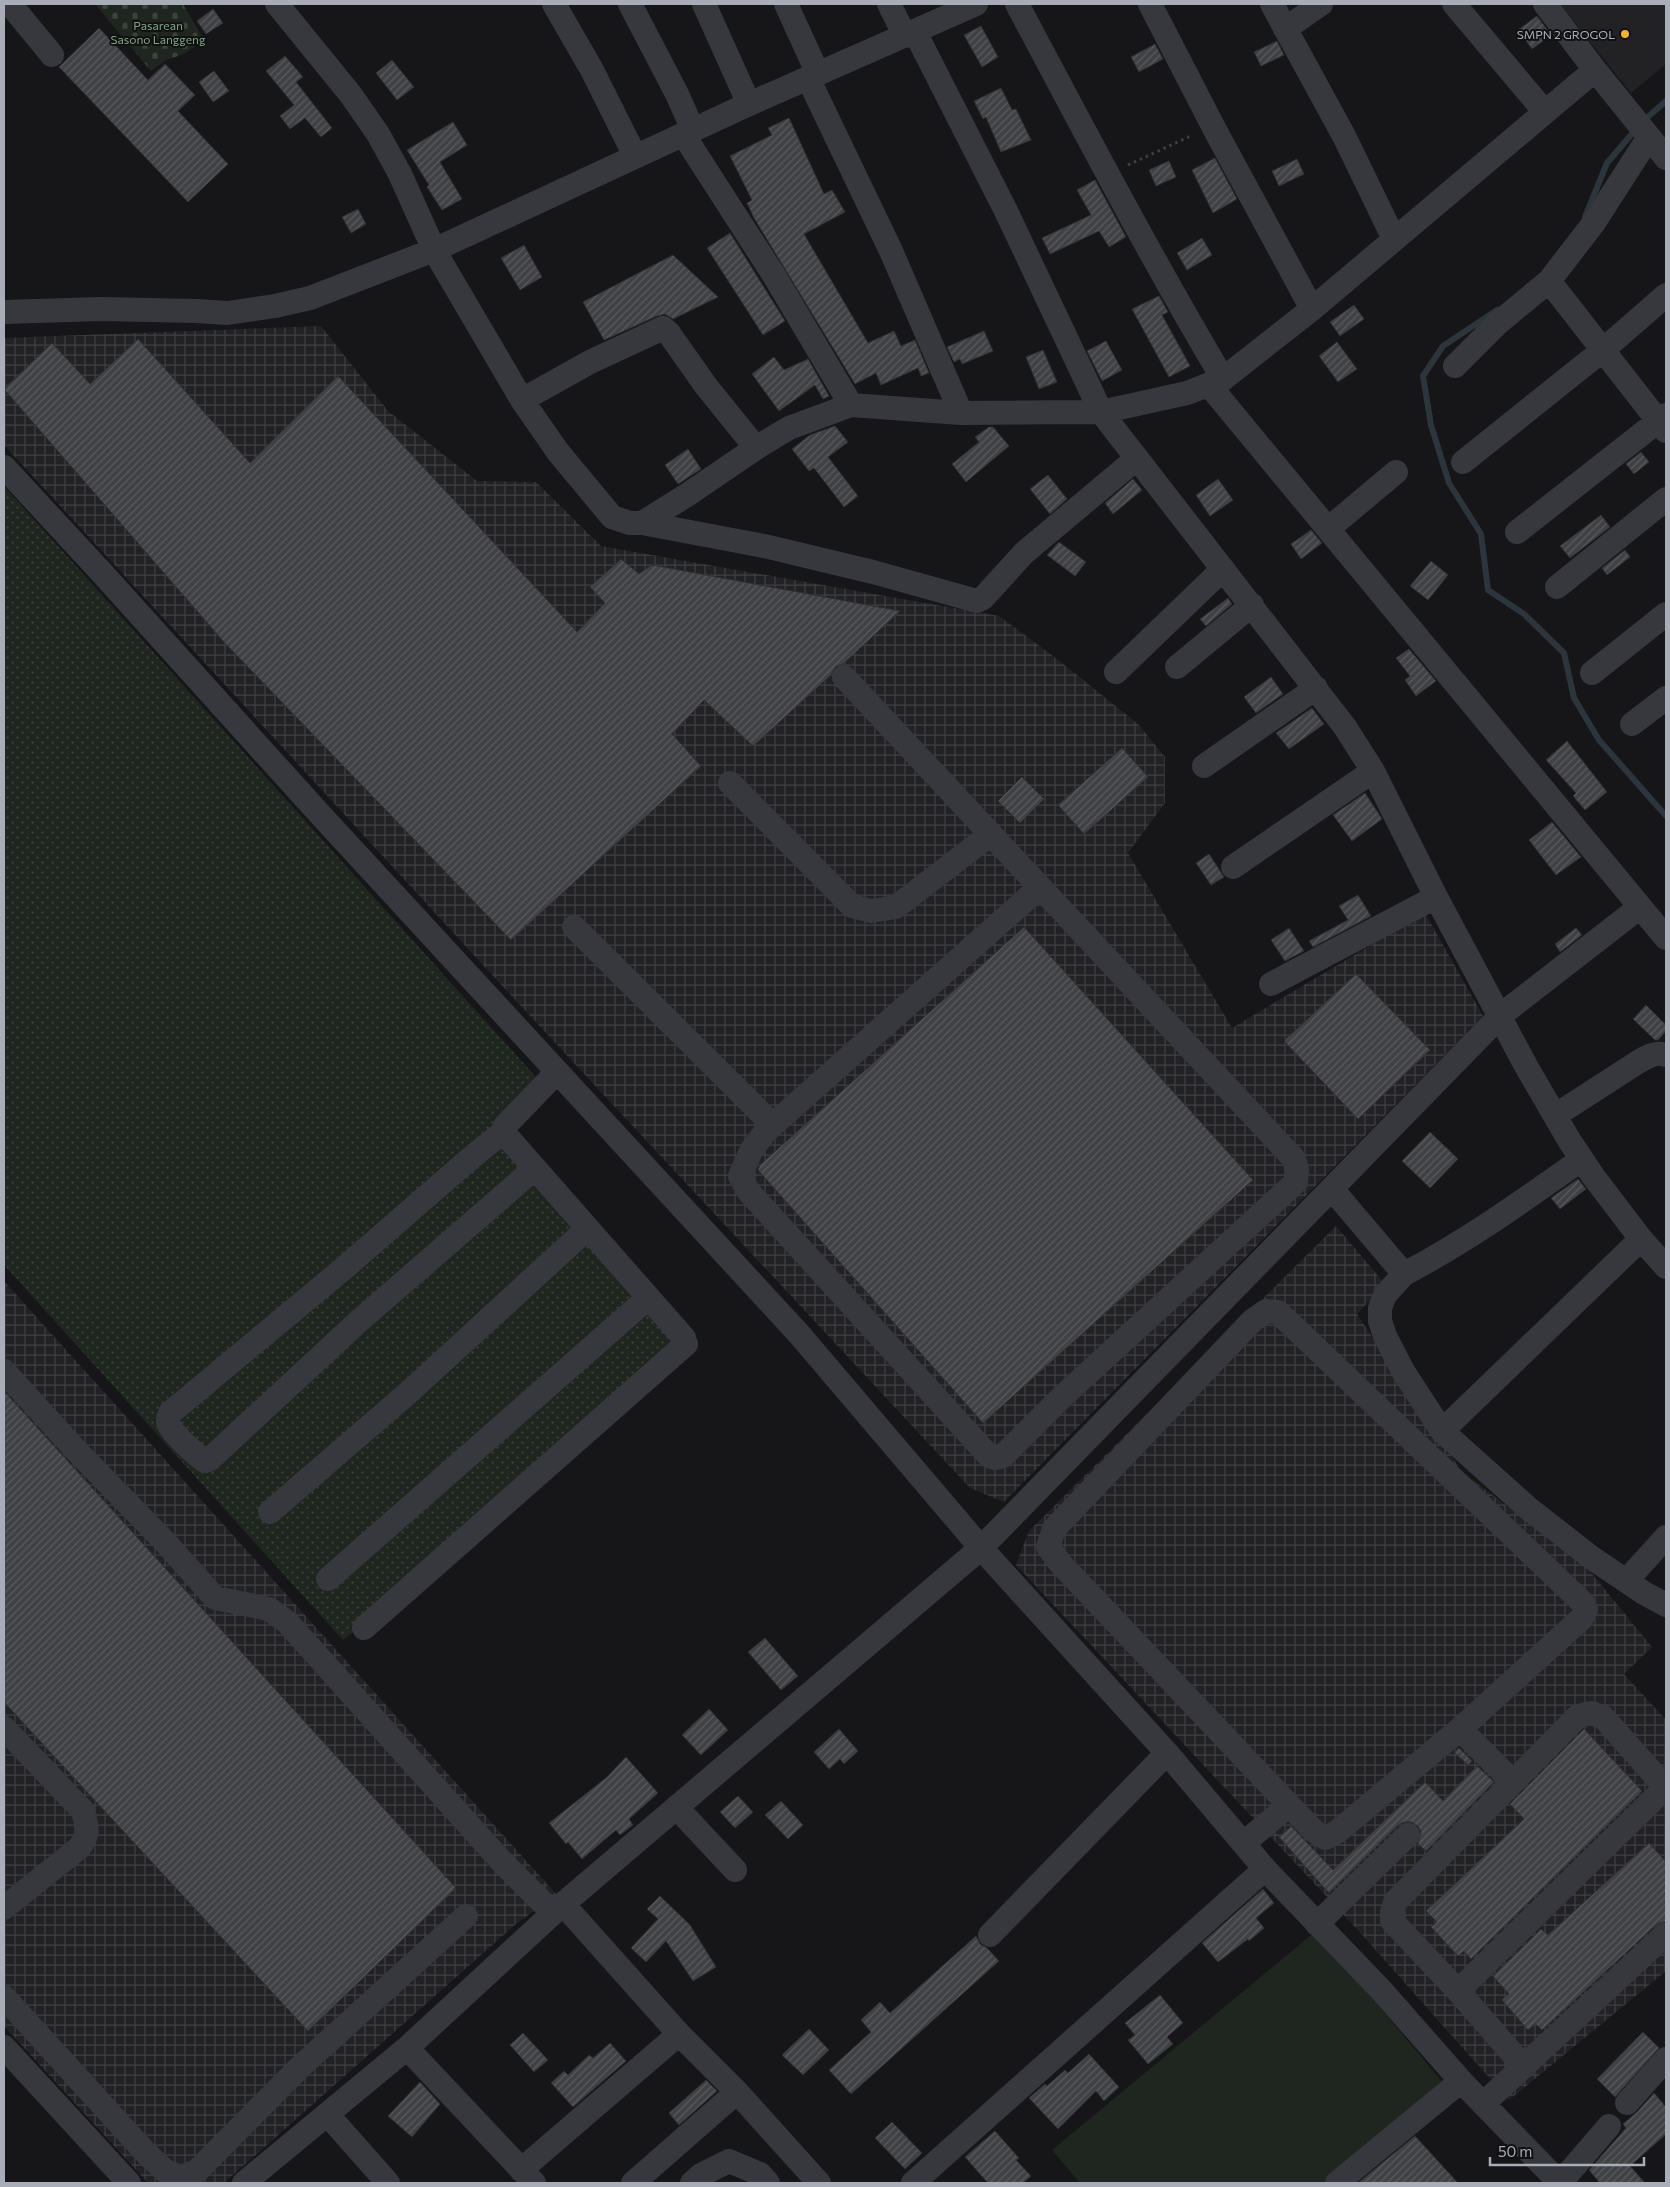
<svg xmlns="http://www.w3.org/2000/svg" width="1670" height="2187" font-family="Commissioner,sans-serif">
	<style>
		.built { fill: #222225 }
		.industrial { fill: url(#industrial-grid) }
		.grass { fill: url(#grass-dots) }
		.cemetery { fill: url(#cemetery-stones) }
		.pitch { fill: #1e261f }
		.lines { fill: none; stroke-linecap: round; stroke-linejoin: round }
		.stream { stroke: #2c353c; stroke-width: 6 }
		.building { fill: url(#building-hatch); stroke: #303034 }
		.path { stroke: #3d3f44; stroke-width: 3; stroke-dasharray: 2.5 4; stroke-linecap: butt }
		.minor { stroke: #37383d; stroke-width: 24 }
		.poi-dot { fill: #f2b134; stroke: #111113; stroke-width: 2 }
		.labels { text-anchor: middle; dominant-baseline: central; stroke-width: 4; stroke-linejoin: round; paint-order: stroke }
		.park-label { font-size: 12px; fill: #7fa381; stroke: #111113 }
		.poi-label { font-size: 12px; fill: #a8adb8; stroke: #111113; text-anchor: end }
	</style>
	<defs>
		<pattern id="industrial-grid" width="8" height="8" patternUnits="userSpaceOnUse" patternTransform="scale(1.25)"><rect width="8" height="8" fill="#222225"/><path d="M0 4h8M4 0v8" fill="none" stroke="#3f3f43"/></pattern>
		<pattern id="grass-dots" width="8" height="8" patternUnits="userSpaceOnUse" patternTransform="scale(1.25)"><rect width="8" height="8" fill="#1e261f"/><path d="M2 2h.1M6 6h.1" fill="none" stroke="#3c433d" stroke-width="1.8" stroke-linecap="round"/></pattern>
		<pattern id="cemetery-stones" width="16" height="16" patternUnits="userSpaceOnUse" patternTransform="scale(1.25)"><rect width="16" height="16" fill="#1e261f"/><path d="M2 7V4a2 2 0 0 1 4 0v3zM10 15v-3a2 2 0 0 1 4 0v3z" fill="#3c433d"/></pattern>
		<pattern id="building-hatch" width="6" height="6" patternUnits="userSpaceOnUse" patternTransform="scale(1.25)"><rect width="6" height="6" fill="#404145"/><path d="M-1 1l2-2M0 6l6-6M5 7l2-2" fill="none" stroke="#595a5e"/></pattern>
	</defs>
	<rect width="100%" height="100%" fill="#161618"/>
	<path class="built" d="M1560 4H1666V64L1631 93Z"/>
	<path class="industrial" d="M321 326 388 411 477 481 536 482 601 546 999 616 1057 659 1138 724 1165 757V803L1128 853 1232 1028 1425 913 1483 1016 1004 1502 970 1488 506 990 4 445V338Z
		M1336 1226 1385 1284 1357 1314 1462 1472 1584 1564 1652 1647 1624 1674 1666 1720V1971L1509 2100 1356 1928 1016 1565 1029 1531Z
		M4 1281 557 1895 517 1923 224 2183H148L4 2026Z"/>
	<path class="grass" d="M4 486 543 1085 492 1128 688 1354 343 1640 4 1265Z"/>
	<path class="cemetery" d="M95 4H183L204 40 184 54 166 60 151 71Z"/>
	<path class="pitch" d="M1316 1931 1445 2085 1326 2183H1080L1052 2150Z"/>
	<g class="lines">
		<path class="stream" d="M1642 122 1666 101
			M1585 217 1607 163 1636 129
			M1497 310 1443 346 1423 376 1431 425 1449 483 1481 534 1488 590 1524 614 1564 653 1574 698 1599 740 1666 816"/>
	</g>
	<path class="building" d="M213 9 223 23 206 34 197 21Z
		M1537 16 1551 35 1532 49 1518 30Z
		M981 26 998 57 982 67 964 35Z
		M99 28 148 80 165 64 195 95 178 111 228 164 188 202 59 67Z
		M1277 41 1284 55 1261 66 1254 52Z
		M1155 44 1163 59 1139 72 1131 57Z
		M285 56 303 77 296 82 332 128 321 137 305 118 290 129 280 116 294 105 266 71Z
		M392 60 414 87 397 100 376 73Z
		M214 71 229 91 213 102 199 82Z
		M1001 88 1012 110 1016 109 1031 140 1001 152 986 117 983 119 974 101Z
		M789 118 824 194 832 190 845 212 804 234 868 343 894 331 901 346 915 340 929 373 921 376 918 368 881 385 876 373 855 384 754 218 747 203 752 200 730 156 772 135 768 128Z
		M453 122 467 145 440 162 462 199 442 210 427 187 429 185 407 150Z
		M1215 158 1237 199 1213 213 1192 170Z
		M1297 159 1304 174 1279 186 1272 171Z
		M1169 161 1176 177 1156 186 1149 170Z
		M1095 180 1126 237 1109 247 1099 231 1050 254 1042 238 1091 215 1077 190Z
		M358 209 366 224 351 233 342 217Z
		M730 233 785 321 763 335 707 248Z
		M1202 238 1212 255 1187 270 1177 253Z
		M524 245 542 277 520 290 501 258Z
		M673 255 718 297 673 319 665 314 657 316 604 340 583 302Z
		M1159 296 1168 312 1162 315 1190 366 1169 377 1132 309Z
		M1354 305 1364 319 1340 336 1330 322Z
		M984 331 993 351 962 364 960 359 954 362 947 347Z
		M138 339 250 463 338 376 577 632 605 603 590 587 621 559 639 574 652 565 900 611 843 664 835 667 831 675 753 746 704 700 672 734 701 766 511 940 224 642 4 389 52 343 90 384Z
		M1106 341 1122 370 1102 381 1087 351Z
		M1337 342 1357 369 1338 382 1319 356Z
		M1043 350 1057 382 1039 389 1026 357Z
		M774 357 784 370 808 359 829 396 823 399 815 385 779 411 752 374Z
		M835 426 848 442 828 457 858 496 844 507 814 468 809 471 792 449 810 435Z
		M989 427H993L1009 446 966 482 952 464 979 442 975 437Z
		M688 449 701 469 678 484 665 465Z
		M1641 452 1649 462 1634 474 1626 464Z
		M1048 475 1067 499 1050 514 1030 489Z
		M1133 479 1142 490 1113 514 1105 503Z
		M1218 479 1233 500 1210 516 1196 495Z
		M1601 515 1610 527 1570 558 1560 546Z
		M1311 530 1322 543 1301 559 1291 544Z
		M1059 542 1086 562 1075 576 1047 555Z
		M1625 550 1630 557 1607 575 1602 568Z
		M1431 561 1448 575 1428 600 1410 586Z
		M1228 598 1232 604 1206 626 1200 619Z
		M1409 649 1436 681 1416 696 1405 680 1410 676 1396 658Z
		M1271 677 1283 694 1256 713 1244 697Z
		M1312 708 1324 724 1289 749 1276 733Z
		M1567 741 1607 792 1585 810 1573 796 1576 793 1546 760Z
		M1122 748 1148 777 1084 834 1058 805Z
		M1022 777 1044 799 1020 823 998 801Z
		M1365 793 1382 819 1352 841 1333 815Z
		M1552 822 1581 857 1556 875 1529 840Z
		M1209 854 1224 877 1211 885 1196 863Z
		M1358 895 1371 916 1313 947 1309 941 1348 920 1339 906Z
		M1024 927 1253 1180 983 1423 758 1170 760 1165Z
		M1289 928 1304 951 1285 961 1271 940Z
		M1576 928 1582 935 1560 952 1555 944Z
		M1356 974 1430 1050 1358 1119 1284 1041Z
		M1646 1005 1666 1025V1031L1658 1040H1655L1633 1019Z
		M1430 1132 1458 1159 1430 1188 1402 1161Z
		M1578 1179 1586 1189 1560 1209 1551 1198Z
		M4 1391 456 1888 308 2031 4 1702Z
		M765 1638 798 1676 781 1690 748 1652Z
		M709 1709 728 1730 701 1755 682 1735Z
		M839 1729 858 1751 844 1764 840 1759 829 1769 814 1752Z
		M1584 1729 1642 1791 1471 1959 1464 1951 1458 1956 1431 1927 1437 1922 1426 1911 1524 1819 1510 1804Z
		M1459 1748 1472 1761 1468 1765 1454 1752Z
		M626 1757 658 1793 629 1819 633 1825 620 1835 616 1830 582 1859 568 1842 566 1844 549 1823 607 1777Z
		M1477 1766 1494 1782 1426 1851 1418 1844 1421 1832 1418 1826 1411 1822H1404L1398 1825 1329 1893 1279 1837 1291 1826 1333 1870 1425 1782 1443 1801Z
		M738 1796 753 1812 735 1828 720 1812Z
		M781 1801 803 1825 788 1839 765 1815Z
		M1649 1843 1666 1862V1921L1657 1924 1542 2030 1536 2024 1528 2030 1502 2000 1509 1994 1493 1976 1541 1929 1548 1935Z
		M1263 1889 1274 1903 1256 1918 1264 1928 1249 1941 1248 1939 1218 1962 1202 1943Z
		M660 1896 690 1925 716 1967 693 1981 666 1941 646 1962 631 1948 658 1919 647 1909Z
		M976 1936 980 1944 987 1948 999 1961 851 2094 829 2070 871 2032 861 2020 880 2002 890 2013Z
		M1160 1995 1183 2023 1167 2037 1173 2044 1148 2064 1128 2040 1135 2035 1125 2023Z
		M809 2029 829 2050 803 2075 782 2055Z
		M1643 2032 1659 2048 1615 2097 1597 2079Z
		M523 2033 548 2060 534 2072 510 2045Z
		M610 2043 626 2061 573 2107 551 2083 564 2071 568 2075 589 2055 593 2058Z
		M1089 2054 1119 2087 1104 2101 1096 2091 1058 2129 1029 2098 1045 2084 1047 2086 1065 2070 1068 2073Z
		M706 2080 717 2091 679 2125 669 2113Z
		M420 2082 440 2104 412 2137 388 2116Z
		M1654 2093 1666 2107V2134L1630 2166 1645 2183H1600L1589 2170 1626 2128 1623 2124 1637 2112Z
		M892 2122 922 2153 905 2169 875 2138Z
		M995 2131 1019 2158 1016 2160 1031 2176 1023 2183H988L965 2157Z
		M1415 2136 1458 2183H1358Z"/>
	<g class="lines">
		<path class="path" d="M1128 165 1193 135"/>
		<path class="minor" d="M10 4 52 55
			M277 4 351 95 378 134 400 174 434 250 522 400 558 452 612 517 630 523H642L687 495 756 448 789 428 851 405 961 413 1101 412 1187 393 1223 379 1312 309 1595 70
			M554 4 592 70 635 156
			M630 4 677 94 693 130
			M704 4 749 104
			M786 4 818 74
			M889 4 905 36
			M1017 4C1084 130 1150 256 1223 379
			M1150 4 1215 130 1312 309
			M1272 4 1344 136 1394 239
			M1454 4 1545 112
			M1545 4 1595 70 1666 158
			M1285 29 1321 4
			M915 32 1006 211 1101 412 1345 727 1373 771 1436 897 1526 1066 1569 1140 1593 1176 1641 1239 1666 1267
			M808 78 891 251 961 413
			M683 134 775 277 851 405
			M1549 281 1666 431
			M4 312 101 309 197 311 227 313 275 306 310 298 434 250 749 104 976 4
			M1455 366 1497 324 1549 281 1593 224 1649 137
			M1209 385 1666 938
			M522 400 590 362 663 328 668 332 706 386 756 448
			M1463 462 1603 350 1666 295
			M4 467 103 574 316 810 799 1334 981 1548 1167 1753 1265 1869 1381 1990 1461 2081 1560 2183
			M642 523 764 546 873 572 977 601 983 598 1024 553 1136 459
			M1328 529 1396 472
			M1517 532 1666 415
			M1557 587 1666 499
			M1177 667 1252 605
			M1116 672 1223 569
			M1592 673 1666 614
			M844 677 1294 1159 1297 1170 1296 1182 1062 1397 1003 1456 995 1458 989 1456 749 1192 740 1176 751 1151 766 1131 1040 887
			M1632 724 1666 698
			M1204 766 1316 688
			M730 783 852 906 871 911 896 907 991 834
			M1233 867 1373 771
			M574 927 773 1125
			M1271 984 1436 897
			M1556 1115 1638 1062C1647 1057 1656 1051 1666 1055
			M534 1169 359 1321 210 1459 205 1461C196 1455 173 1434 169 1425 167 1421 168 1417 170 1413L343 1269 472 1157 503 1132 505 1126 557 1072
			M1332 1189 1404 1274 1385 1295 1380 1308V1321L1385 1336 1403 1371 1442 1431 1528 1508 1592 1558 1644 1593 1666 1605
			M1404 1274C1467 1241 1524 1200 1582 1159
			M4 1371 74 1448 166 1543 215 1598 269 1609 287 1622 502 1862 553 1913
			M1442 1431 1641 1239
			M270 1512 408 1393 587 1229
			M328 1579 648 1298
			M1626 1581 1666 1537
			M364 1628 686 1344 684 1338 503 1132
			M4 1728 83 1811C87 1827 90 1834 79 1848L4 1908
			M1460 1729 1513 1782
			M677 1808 735 1870
			M1244 1843 1289 1805 1314 1831 1325 1838 1337 1832 1460 1729 1582 1618 1586 1610 1583 1603 1278 1312 1266 1311 1252 1321 1054 1529 1048 1547 1060 1563 1289 1805
			M563 1904 679 2034 737 2092 819 2183
			M1317 1924 1408 1835
			M990 1935 1167 1753
			M1458 1991 1666 1787
			M4 1997 147 2154 165 2171 181 2177 197 2171 299 2068 466 1916
			M4 2047 129 2183
			M407 2048 534 2183
			M1524 2067 1458 1991 1392 1921V1912L1395 1902 1578 1716 1591 1713 1603 1717 1666 1788
			M1627 2103 1666 2059
			M1483 2104 1666 1934
			M327 2114 388 2183
			M521 2170 679 2034
			M244 2183 407 2048 563 1904 981 1548 1501 1015 1640 907
			M633 2183 737 2092
			M692 2183 701 2175 729 2161 760 2174 768 2183
			M913 2183 1265 1869
			M1337 2183 1461 2081
			M1560 2183 1609 2126"/>
	</g>
	<circle class="poi-dot" cx="1625" cy="34" r="5"/>
	<g class="labels">
		<g class="park-label">
			<text x="158" y="25">Pasarean<tspan x="158" dy="14">Sasono Langgeng</tspan></text>
		</g>
		<g class="poi-label">
			<text x="1615" y="34">SMPN 2 GROGOL</text>
		</g>
	</g>
	<rect width="1670" height="2187" fill="none" stroke="#a8adb8" stroke-width="10"/>
	<path d="M1490 2157v8h154v-8" fill="none" stroke="#a8adb8" stroke-width="2.5"/>
	<text x="1498" y="2157" font-size="15" fill="#a8adb8" stroke="#111113" stroke-width="4" paint-order="stroke">50 m</text>
</svg>
